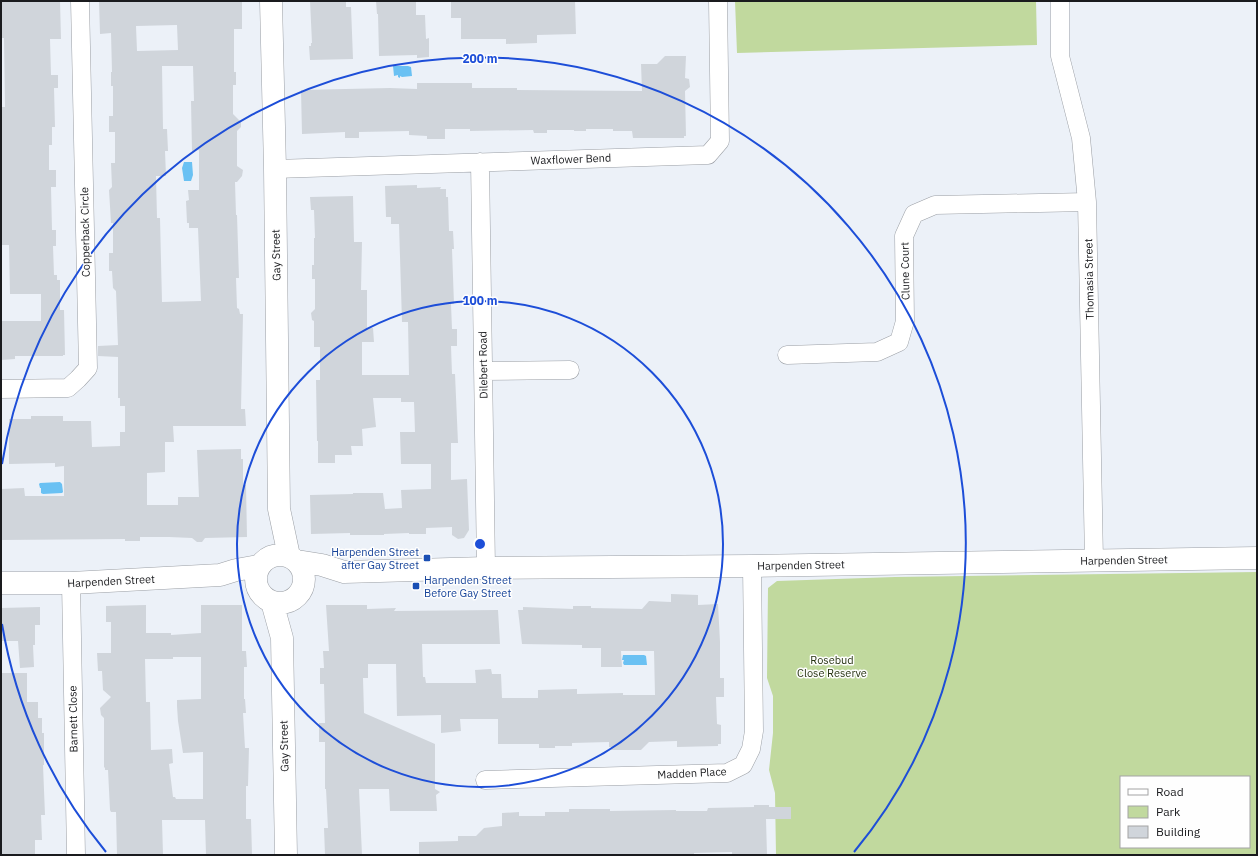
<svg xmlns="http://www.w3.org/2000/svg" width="1258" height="856" font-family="'IBM Plex Sans',sans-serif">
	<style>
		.green { fill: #c1d99e; fill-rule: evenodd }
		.water { fill: #6ac1f3 }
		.building { fill: #d0d5db; fill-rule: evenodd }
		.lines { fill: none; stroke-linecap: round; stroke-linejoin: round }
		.street-casing { stroke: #9b9fa5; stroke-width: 19 }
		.secondary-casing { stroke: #9b9fa5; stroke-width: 23 }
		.street { stroke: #fff; stroke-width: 18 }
		.secondary { stroke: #fff; stroke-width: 22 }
		.ring { fill: none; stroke: #1d4ed8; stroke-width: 2 }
		.transit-dot { fill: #1a4fb4; stroke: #fefefe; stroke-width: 1.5 }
		.labels { text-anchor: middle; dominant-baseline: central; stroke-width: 3; stroke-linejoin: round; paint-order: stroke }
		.street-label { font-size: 11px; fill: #1a1b1e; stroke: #fefefe }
		.transit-label { font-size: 11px; fill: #164399; stroke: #fefefe; text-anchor: end }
		.park-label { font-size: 11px; fill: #273311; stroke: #fefefe }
		.centre { fill: #1d4ed8; stroke: #fefefe; stroke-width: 2 }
		.ring-label { font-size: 12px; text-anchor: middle; font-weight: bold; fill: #1d4ed8; stroke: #fefefe; stroke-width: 3; stroke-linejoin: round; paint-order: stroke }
	</style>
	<rect width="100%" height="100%" fill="#ecf1f8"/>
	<path class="green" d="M735 1H1036L1037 45 737 53Z
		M1257 572V855H776L775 793 769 770 773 733V696L767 678 768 588 777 581 895 577ZM1121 777H1249V847H1121Z"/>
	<path class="water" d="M393 66H408L411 67 412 76 402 77 400 76V78L398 77V75L394 76Z
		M184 162H192L193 175 191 181H184L182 168Z
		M60 482 62 484 63 492 62 493 43 494 41 493V488H40L39 484 40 483Z
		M623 655H644L646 656 647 665H624L623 663 624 660H622Z"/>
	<path class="building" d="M1 1H60L61 39H50L51 75H58V88H54L55 127H52V145H49V170H56V187H51L52 230H56V246H53L54 275H57V280H60V310H64L65 355H63V356H15V359L1 360V321H41V294H10L9 245H1V107H5L4 38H1Z
		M99 1H242V29H234V72H236V85H233V114L241 122V127L237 131V166L243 170 242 176 237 182H235L236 215H237L239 278H236L237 308 239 309 240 314H243L241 409H245L246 426H173L174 442H165V472L147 473V505H178V497H199L197 450 241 449V459H243V485H246L247 537 205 538 202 542H197L192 538 169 537H140V541H125V539L1 540V489L24 488 25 496H64V466L55 467V463L9 464V419H31V416H63V421H91L92 447 120 446V432H125V406H120V398H118V357L98 356V346L118 345 116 291 113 288 112 271H109V253H113V223H111L109 190 112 187 111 163H115V132H109V116H113V86H111V72H112L111 33 100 34ZM177 25 178 50 137 51 136 26ZM162 66H193L194 101H191L192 151 199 150V190H188L189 200 186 201 187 223H189V228H198L201 301 162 302 160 218H157L156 176H166L165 151H168L167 129H163Z
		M310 1H346V7H351L353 59 310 60 309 46H311V43H312Z
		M376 1H416V15H425L426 39 429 38V57L417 58V55L379 56 378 14H377Z
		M473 1H575L576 34 537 35V43L506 44V39H461V18H451V2H473Z
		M665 56H686L685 78 689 79 690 87 685 91 686 136H684V138H633L632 131H613V129H586V131H574V130H547V133H534L533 130 470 131V129H445V139H427V136L409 135V131L359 132V138H345V132L302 134 301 90 390 88 417 89V83H472V88H517V90L642 91 641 64H657Z
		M417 185V188L441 187 440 189H446V197H448L449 231H453L454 249H452L454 304H451L452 329H457V346H451L452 374H455L458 443H451V480L467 479 469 530 464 538 458 539 452 535V527L426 528V534H409V533L384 534V535H350V533L311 534 310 495 353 494V493H383L385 509 402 508 401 490 431 489V464H401L400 432H415L414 402H401V398H373L376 427 362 429 363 446H351L352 455H335V463H318V441H317L316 380H320V347H314V321L312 320 311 313 315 309V279H312V265H314V238H315L314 210H311L310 197 353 196 354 242H362L361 290H367V328H373L374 342H362V375H409L408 322H402L399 224H391V217H386L385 186Z
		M671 594 698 595V605L718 604 720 642V678H724V697H716L717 724 721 725V744H718V746L677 747V741L649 742 641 750H611V747H609V742L572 743V746H555V748H539V744H498V719H460L461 731 441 733V715L397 716 396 664H368V678H363L364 713 435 744V789L440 792 436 795 437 811H390L389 789H359L362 855H325L324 828H328L326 789H325V742H319V723H325L324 684H320V668H324L323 651H329L326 605H367V609L396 608 394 611 498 610 500 644H422L423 677H425L426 683H476L475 670 491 669 492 674H501L502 698H538V690L577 689V694L623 693V695H655L654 651H621L622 667H601V648H582V645L522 644 518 610H523V607L573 609V606H591V608L642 609 649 601 671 602Z
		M146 605V633H171V635L201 633V605H242V651H246L247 667H244V699H245L246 713H243L245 748H249L248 786H246V819H251L252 855H206L205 820H162L163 855H117L116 812H111L110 810 108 770H105V767L104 768V718L101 715 100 708 111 697 103 690 102 671H98L97 653H111V622H106V606ZM173 657H201V699L177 700V706L178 721 183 753 203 752V799H176L175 797H173L169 764 173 763 172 749 151 750 150 702H146L145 659H173Z
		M40 607V625H35V645H33L34 667 20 668 18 641H1V608Z
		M1 673H27V702H38V718H42V733H44V765H43L45 815H41L42 840H35V855H1Z
		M754 805H769V807H791V819H766L767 855H732V852L694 853V855H419V842L458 841V836H476L484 828 502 826V813L519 812V816H545V812H569V809H610V811L676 810V811H707L708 808 754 807Z"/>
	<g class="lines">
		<defs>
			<path id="street" d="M1060 1V56L1081 138 1087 202 1094 560
				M480 162 486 568
				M275 169 708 155 720 141 718 1
				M787 355 877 352 899 342 905 321 904 236 914 214 935 205 1087 202
				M483 371 570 370
				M1 389 68 388 78 379 88 368 80 1
				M71 583 76 855
				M485 780 727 773 743 765 751 749 754 731 752 566"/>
			<path id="secondary" d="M271 1 275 169 279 509 289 556
				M256 579a24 24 0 1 1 48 0a24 24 0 1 1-48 0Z
				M297 561 322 565 344 572 486 568 752 566 1257 558
				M1 583H71L220 575 236 570 259 566
				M272 602 282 638 286 855"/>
		</defs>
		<use href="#street" class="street-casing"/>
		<use href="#secondary" class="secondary-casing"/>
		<use href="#street" class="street"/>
		<use href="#secondary" class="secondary"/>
	</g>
	<g class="ring">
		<circle cx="480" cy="544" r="243"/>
		<path d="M106 852A485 485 0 0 1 2 624M2 464A485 485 0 1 1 854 852"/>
	</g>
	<g class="transit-dot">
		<rect x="423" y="554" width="8" height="8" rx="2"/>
		<rect x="412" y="582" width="8" height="8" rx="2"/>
	</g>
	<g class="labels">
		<g class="street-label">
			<text transform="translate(571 159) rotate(-2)">Waxflower Bend</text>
			<text transform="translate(85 232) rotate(-91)">Copperback Circle</text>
			<text transform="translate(276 255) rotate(-91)">Gay Street</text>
			<text transform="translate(905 271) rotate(-91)">Clune Court</text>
			<text transform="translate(1089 279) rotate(-91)">Thomasia Street</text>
			<text transform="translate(483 365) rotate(-91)">Dilebert Road</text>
			<text transform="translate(1124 560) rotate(-1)">Harpenden Street</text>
			<text transform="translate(801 565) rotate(-1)">Harpenden Street</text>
			<text transform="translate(111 581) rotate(-3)">Harpenden Street</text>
			<text transform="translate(73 719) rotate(-91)">Barnett Close</text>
			<text transform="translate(284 746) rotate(-91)">Gay Street</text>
			<text transform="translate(692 773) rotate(-3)">Madden Place</text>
		</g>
		<g class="transit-label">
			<text x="419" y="552">Harpenden Street<tspan x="419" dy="13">after Gay Street</tspan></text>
			<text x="424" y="580" text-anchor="start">Harpenden Street<tspan x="424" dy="13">Before Gay Street</tspan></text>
		</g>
		<g class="park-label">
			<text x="832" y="660">Rosebud<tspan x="832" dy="13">Close Reserve</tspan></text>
		</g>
	</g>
	<circle cx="480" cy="544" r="6" class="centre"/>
	<g class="ring-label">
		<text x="480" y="63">200 m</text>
		<text x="480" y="305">100 m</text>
	</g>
	<rect width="1258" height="856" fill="none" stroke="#1a1b1e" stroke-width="4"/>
	<rect x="1120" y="776" width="130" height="72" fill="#fefefe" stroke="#a3a3a4"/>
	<rect x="1128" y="789" width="20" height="6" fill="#ffffff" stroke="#a3a3a4"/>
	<text x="1156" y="796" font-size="12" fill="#1a1b1e">Road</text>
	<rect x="1128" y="806" width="20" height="12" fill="#c1d99e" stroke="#a3a3a4"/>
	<text x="1156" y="816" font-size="12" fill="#1a1b1e">Park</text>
	<rect x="1128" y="826" width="20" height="12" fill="#d0d5db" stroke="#a3a3a4"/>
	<text x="1156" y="836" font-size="12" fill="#1a1b1e">Building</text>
</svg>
